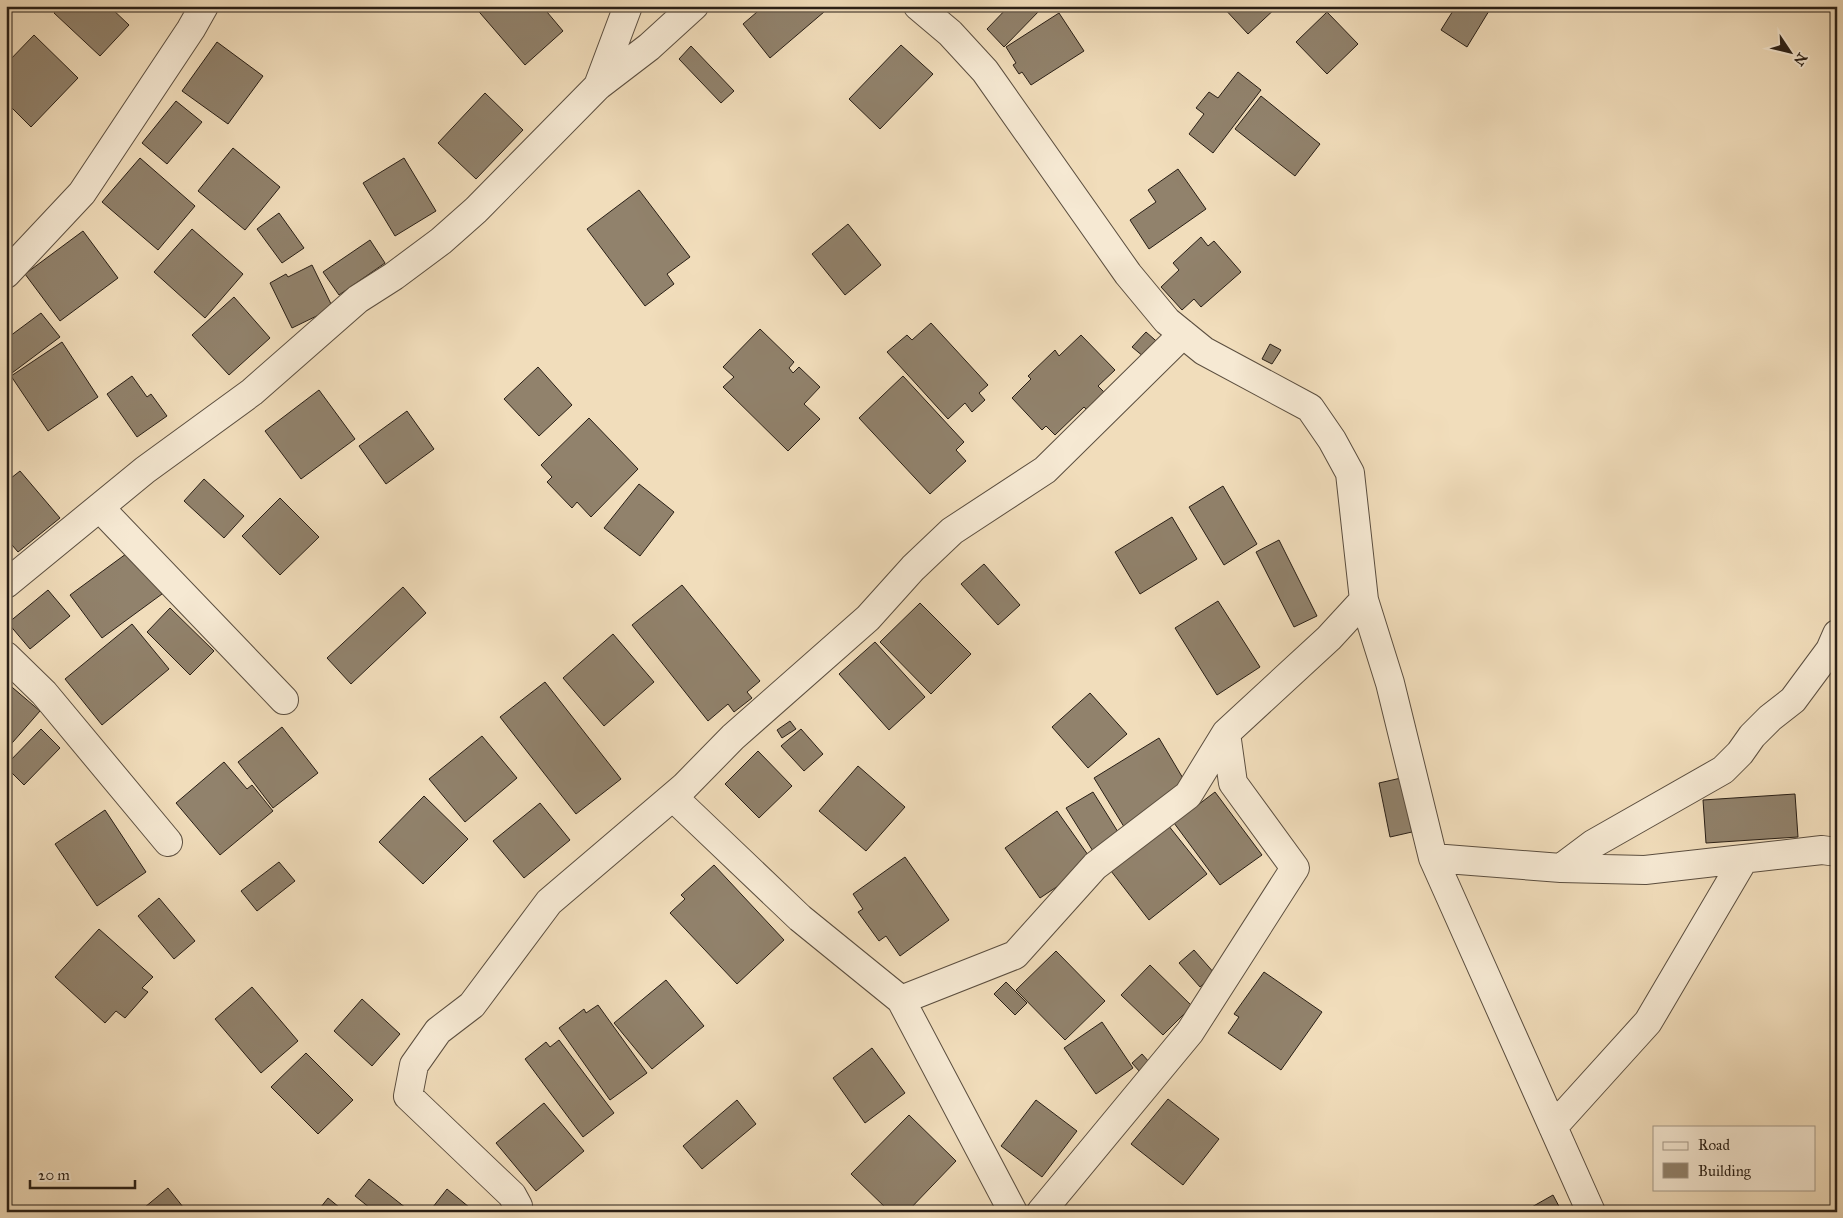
<svg xmlns="http://www.w3.org/2000/svg" width="1843" height="1218" font-family="'IM FELL Great Primer',serif">
	<style>
		.building { fill: #91826c; stroke: #291f16 }
		.lines { fill: none; stroke-linecap: round; stroke-linejoin: round }
		.street-casing { stroke: #5b4e3f; stroke-width: 30 }
		.street { stroke: #f6e9d3; stroke-width: 28 }
	</style>
	<rect width="100%" height="100%" fill="#f1ddbb"/>
	<filter id="stains"><feTurbulence type="fractalNoise" baseFrequency=".004" numOctaves="4"/><feColorMatrix values="0 0 0 0 .2 0 0 0 0 .09 0 0 0 0 .02 0 0 0 .5 -.17"/></filter>
	<radialGradient id="worn" r=".72"><stop offset=".6" stop-color="#630" stop-opacity="0"/><stop offset="1" stop-color="#630" stop-opacity=".3"/></radialGradient>
	<path class="building" d="M60 6H109L129 25 100 56 54 13Z
		M474 6H542L563 31 525 65Z
		M764 6H831L770 58 743 24Z
		M1009 6H1039L1041 9 1004 47 987 29Z
		M1222 6H1278L1248 34Z
		M1456 6H1492L1467 47 1441 30Z
		M1327 12 1358 44 1327 74 1296 42Z
		M1059 13 1084 51 1031 85 1022 72 1019 74 1013 65 1016 63 1006 47Z
		M34 35 78 78 31 127 6 102V64Z
		M217 42 263 76 228 124 182 91Z
		M901 45 933 74 880 129 849 99Z
		M691 46 734 91 721 103 679 59Z
		M1238 72 1261 90 1213 153 1189 134 1204 114 1196 108 1209 92 1218 98Z
		M485 93 523 130 476 179 438 143Z
		M1261 96 1320 144 1295 176 1235 129Z
		M176 101 202 122 167 164 142 143Z
		M233 148 280 187 245 230 198 191Z
		M140 158 195 206 158 250 102 202Z
		M404 158 436 211 395 236 363 183Z
		M1178 169 1206 209 1149 249 1130 220 1156 202 1148 190Z
		M639 190 690 257 667 274 674 284 645 306 587 229Z
		M279 213 304 248 282 263 257 229Z
		M848 224 881 265 845 295 812 254Z
		M192 229 243 274 205 318 154 272Z
		M83 231 118 278 60 321 25 274Z
		M1201 237 1208 246 1214 241 1241 272 1201 307 1194 299 1182 310 1161 287 1179 270 1173 263Z
		M370 240 385 263 339 295 323 272Z
		M312 265 333 308 292 328 270 283 286 274 288 277Z
		M234 297 270 338 229 375 192 335Z
		M41 313 60 337 12 373 6 365V339Z
		M931 323 988 385 979 393 985 400 972 412 965 403 948 419 887 352 907 335 912 340Z
		M760 329 794 362 789 368 793 373 799 367 820 387 804 404 820 419 788 451 723 387 734 377 723 367Z
		M1146 332 1163 347 1150 362 1132 347Z
		M1081 335 1115 370 1098 386 1108 396 1090 413 1084 407 1055 435 1046 426 1042 430 1012 398 1031 379 1028 376 1055 350 1059 356Z
		M62 342 98 397 48 431 11 376Z
		M1270 344 1281 350 1272 364 1262 359Z
		M538 367 572 405 539 436 504 399Z
		M132 376 147 397 151 394 167 416 137 437 107 394Z
		M903 376 964 442 956 450 966 461 930 494 859 418Z
		M319 390 355 439 301 479 265 431Z
		M407 411 434 449 386 484 359 446Z
		M589 418 638 469 591 517 577 502 572 508 547 482 552 477 541 465Z
		M20 471 60 518 18 552 6 538V482Z
		M204 479 244 516 224 538 184 501Z
		M639 484 674 512 640 556 604 528Z
		M1223 486 1257 544 1224 565 1189 507Z
		M280 498 319 537 280 575 242 536Z
		M1172 517 1197 559 1140 594 1115 552Z
		M1279 540 1317 616 1294 627 1256 552Z
		M130 551 162 594 102 638 70 595Z
		M984 564 1020 605 998 625 961 584Z
		M682 585 760 681 747 692 752 698 734 712 728 704 708 721 632 625Z
		M403 587 426 613 351 684 327 658Z
		M48 590 70 616 30 649 8 623Z
		M1218 601 1260 667 1217 695 1175 628Z
		M920 603 971 654 931 694 880 642Z
		M170 608 214 651 190 675 147 632Z
		M132 624 169 669 102 725 65 679Z
		M613 634 654 682 604 726 563 678Z
		M875 642 925 697 889 730 839 674Z
		M6 682 40 711 6 750Z
		M545 682 621 779 576 814 500 717Z
		M1090 693 1127 734 1088 768 1052 727Z
		M790 721 796 729 782 738 777 730Z
		M282 727 318 773 273 808 238 762Z
		M41 729 60 748 24 785 6 767V765Z
		M801 729 823 754 804 771 781 746Z
		M482 736 517 778 465 822 429 779Z
		M1159 738 1190 790 1126 830 1094 778Z
		M758 751 792 786 759 818 725 784Z
		M224 762 247 789 252 785 273 811 220 855 176 803Z
		M858 766 905 807 866 851 819 811Z
		M1401 778 1412 832 1390 837 1379 783Z
		M1093 792 1123 840 1096 856 1066 808Z
		M1215 792 1262 855 1220 885 1174 823Z
		M1795 794 1798 837 1706 843 1703 800Z
		M424 796 468 839 423 884 379 842Z
		M540 803 570 840 524 878 493 841Z
		M105 810 146 872 97 906 55 844Z
		M1057 811 1093 862 1062 891 1058 886 1040 898 1005 848Z
		M1168 825 1207 874 1149 920 1111 871Z
		M905 857 949 920 900 956 886 936 879 941 858 912 863 909 853 894Z
		M279 862 295 881 257 911 241 891Z
		M714 865 784 940 737 984 670 913 685 899 681 895Z
		M159 898 195 941 174 959 138 916Z
		M99 929 153 977 142 988 148 992 125 1018 116 1011 105 1023 55 977Z
		M1194 950 1215 974 1200 987 1179 963Z
		M1056 951 1105 1001 1065 1040 1016 990Z
		M1150 965 1192 1006 1163 1035 1121 995Z
		M1264 972 1322 1012 1281 1070 1228 1033 1239 1017 1234 1014Z
		M666 980 704 1026 652 1069 614 1023Z
		M1006 982 1027 1003 1015 1015 994 994Z
		M252 987 298 1041 261 1073 215 1019Z
		M362 999 400 1034 372 1066 334 1031Z
		M598 1005 647 1073 610 1100 559 1028 584 1009 586 1013Z
		M1102 1022 1133 1068 1096 1094 1064 1048Z
		M559 1040 614 1113 583 1137 525 1059 546 1042 550 1047Z
		M872 1048 905 1093 865 1123 833 1078Z
		M306 1053 353 1100 318 1134 271 1087Z
		M1142 1054 1150 1063 1140 1072 1132 1063Z
		M1168 1099 1219 1139 1183 1185 1131 1144Z
		M737 1100 756 1124 702 1169 683 1146Z
		M1036 1100 1077 1131 1042 1177 1001 1146Z
		M544 1103 584 1151 536 1191 496 1143Z
		M909 1115 956 1161 907 1212H890L851 1174Z
		M369 1179 406 1208 403 1212H375L355 1196Z
		M168 1188 187 1212H139Z
		M447 1189 475 1212H429Z
		M1553 1195 1562 1212H1523Z
		M328 1198 345 1212H317Z"/>
	<g class="lines">
		<defs>
			<path id="street" d="M918 6 950 33 985 71 1128 274 1167 321 1204 351 1310 408 1332 440 1350 473 1364 600 1390 683 1433 858 1561 868 1593 844 1723 770 1740 753 1752 736 1770 718 1793 700 1830 650 1837 634
				M598 86 628 6
				M6 274 82 193 191 29 204 6
				M100 508 284 700
				M6 584 145 470 252 392 358 299 394 276 441 241 476 210 598 86 649 47 694 6
				M6 656 44 693 168 842
				M673 797 800 918 901 1000 1013 1212
				M1433 858 1591 1212
				M1561 868 1645 870 1822 850 1837 852
				M901 1000 1015 955 1095 866 1188 795 1226 733 1329 638 1364 600
				M1553 1127 1648 1022 1744 859
				M516 1212 518 1206 512 1195 408 1096 414 1065 438 1031 472 1005 549 902 684 787 733 737 868 618 913 568 952 531 1045 470 1183 334
				M1041 1212 1190 1032 1295 868 1233 783 1226 733"/>
		</defs>
		<use href="#street" class="street-casing"/>
		<use href="#street" class="street"/>
	</g>
	<rect width="1843" height="1218" fill="none" stroke="#f1ddbb" stroke-width="25"/>
	<rect x="8" y="8" width="1828" height="1203" fill="none" stroke="#291f16" stroke-width="2.5"/>
	<rect x="12" y="12" width="1818" height="1193" fill="none" stroke="#291f16"/>
	<rect x="1653" y="1126" width="162" height="65" fill="#f6e9d3" stroke="#a49887"/>
	<rect x="1663" y="1142" width="25" height="8" fill="#f6e9d3" stroke="#a49887"/>
	<text x="1698" y="1150" font-size="15" fill="#291f16">Road</text>
	<rect x="1663" y="1163" width="25" height="15" fill="#91826c" stroke="#a49887"/>
	<text x="1698" y="1176" font-size="15" fill="#291f16">Building</text>
	<g transform="translate(1790 52) rotate(125)" stroke="#f6e9d3" stroke-width="4" paint-order="stroke">
	<path d="M0-4L9 19L0 12L-9 19Z" fill="#291f16"/>
	<text y="-8" font-size="14" font-weight="bold" text-anchor="middle" fill="#291f16">N</text>
	</g>
	<path d="M30 1180v8h105v-8" fill="none" stroke="#291f16" stroke-width="2.5"/>
	<text x="38" y="1180" font-size="15" fill="#291f16" stroke="#f6e9d3" stroke-width="4" paint-order="stroke">20 m</text>
	<rect width="100%" height="100%" filter="url(#stains)"/>
	<rect width="100%" height="100%" fill="url(#worn)"/>
</svg>
